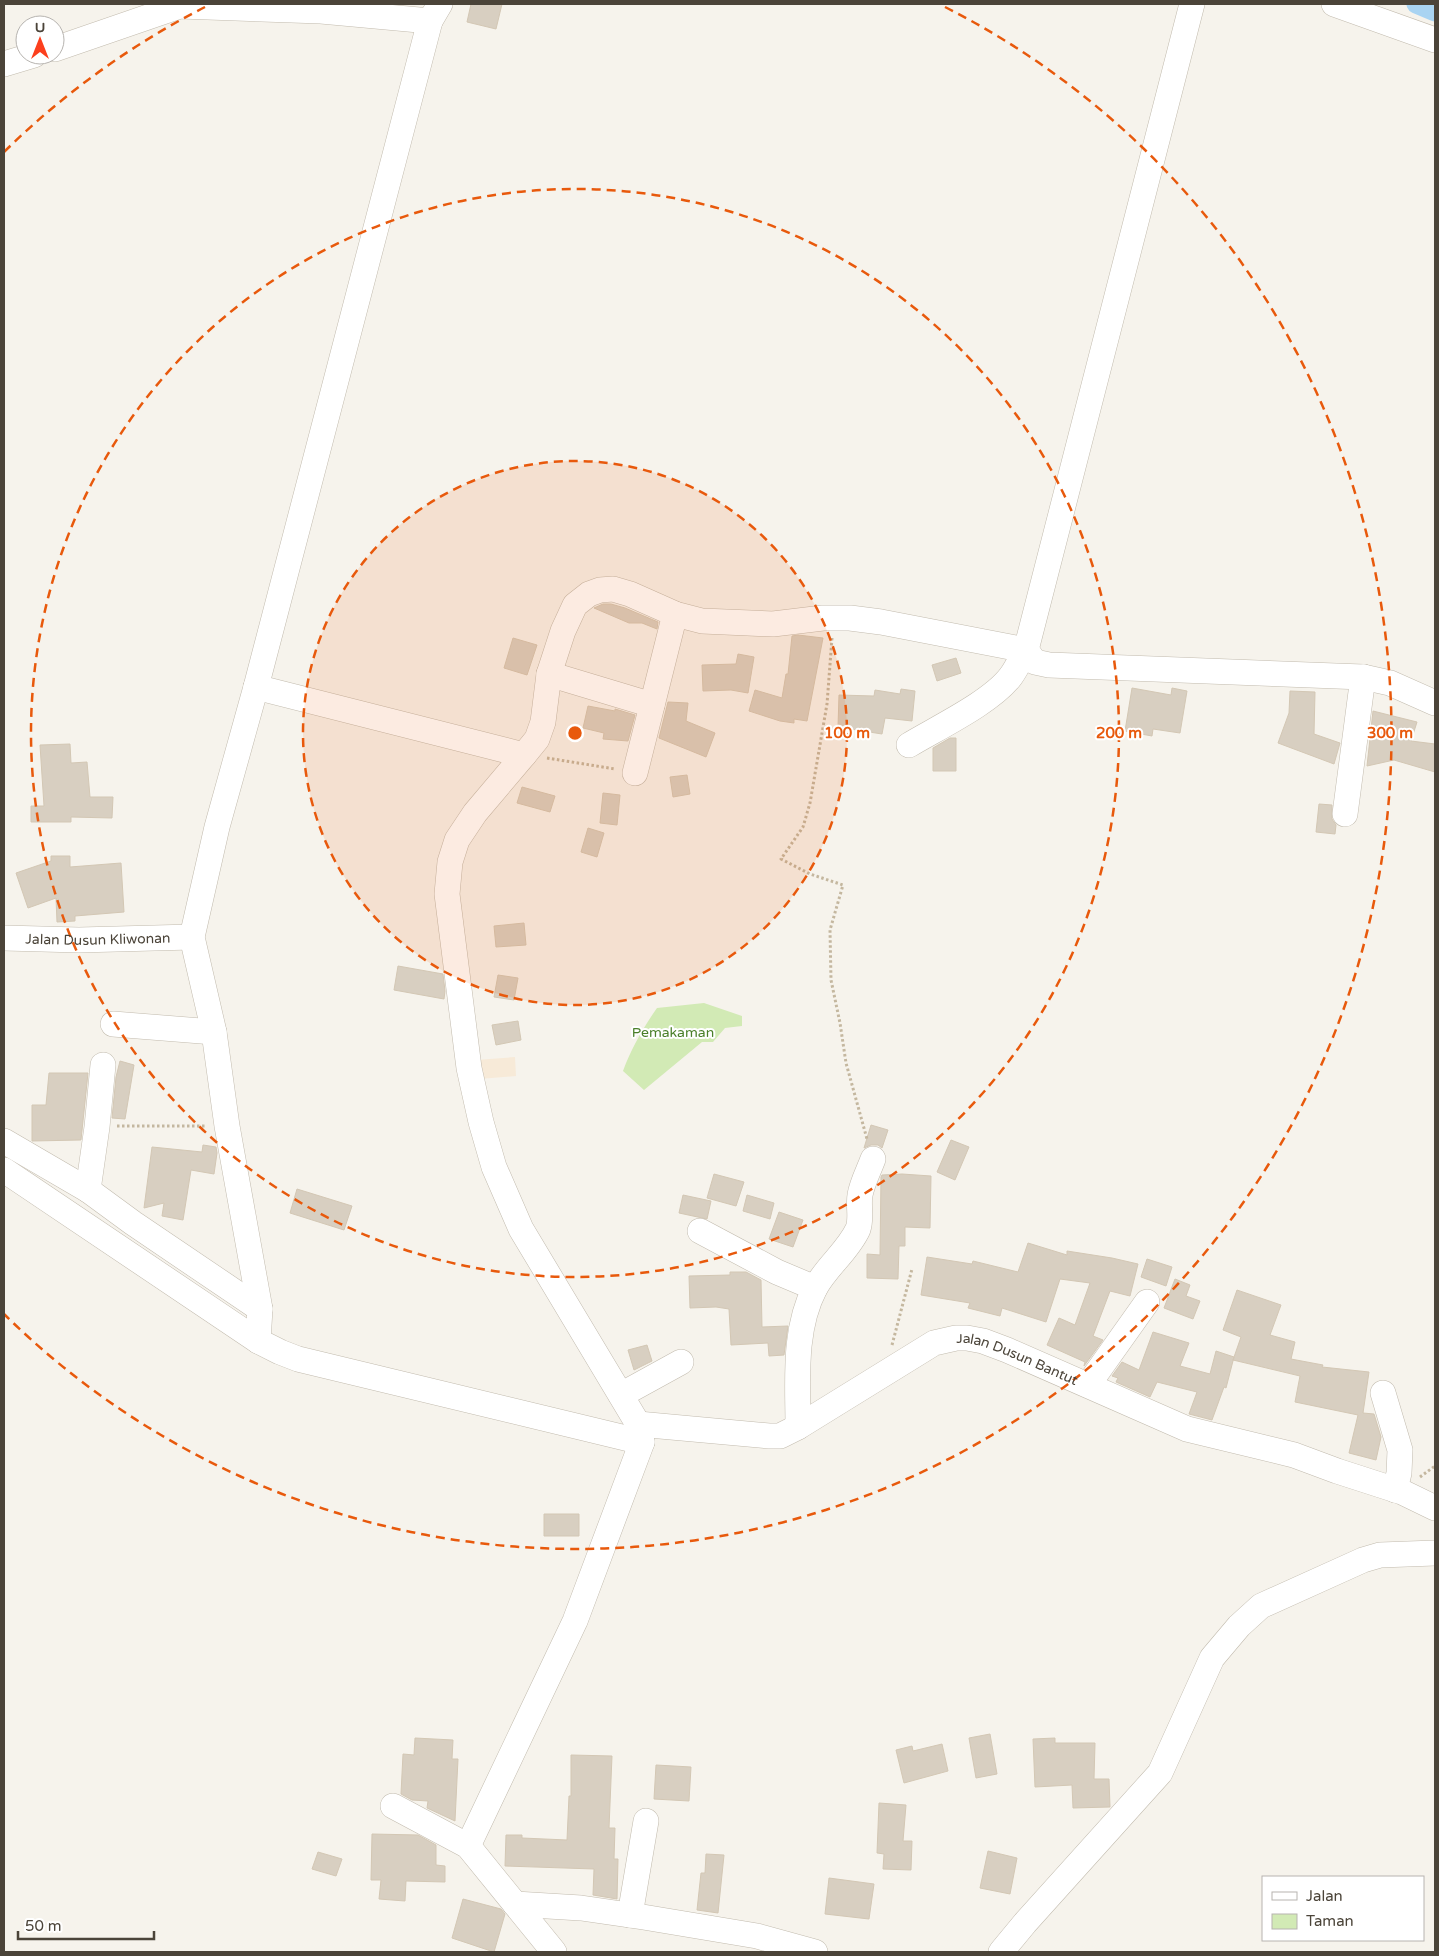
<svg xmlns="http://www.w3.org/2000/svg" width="1439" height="1956" font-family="'Varela Round',sans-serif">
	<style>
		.commercial { fill: #f7ead8 }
		.green { fill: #d2eab5 }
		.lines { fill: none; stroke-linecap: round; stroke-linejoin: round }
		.canal { stroke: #a9d4f2; stroke-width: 19 }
		.building { fill: #d8cfc1; stroke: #d3c7b4 }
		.minor-casing { stroke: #c2bbae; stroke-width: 26 }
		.path { stroke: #c4b79f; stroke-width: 3; stroke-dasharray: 2.5 2.5; stroke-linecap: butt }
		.minor { stroke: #fff; stroke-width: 25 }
		.ring { fill: none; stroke: #e8590c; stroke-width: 2.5; stroke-dasharray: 9 6 }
		.labels { text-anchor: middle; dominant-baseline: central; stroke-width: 4; stroke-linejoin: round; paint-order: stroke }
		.street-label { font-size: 14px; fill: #4b4439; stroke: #fff }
		.park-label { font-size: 14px; fill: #4a7f2a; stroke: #fff }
		.centre { fill: #e8590c; stroke: #fff; stroke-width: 2.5 }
		.ring-label { font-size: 15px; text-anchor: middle; font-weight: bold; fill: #e8590c; stroke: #fff; stroke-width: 4; stroke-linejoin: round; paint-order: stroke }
	</style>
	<rect width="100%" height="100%" fill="#f6f3ec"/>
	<path class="commercial" d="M515 1057 516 1076 479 1079 476 1060Z"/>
	<path class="green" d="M704 1003 742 1016V1026L725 1028 713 1042H702L644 1090 623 1071C632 1047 643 1028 657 1008Z"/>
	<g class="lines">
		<path class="canal" d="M1416 4 1435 12"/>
	</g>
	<path class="building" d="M471 4H502L496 29 467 22Z
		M603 604H611L625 608 658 622 657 629 642 623H629L594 608Z
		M798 635 823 638 807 721 794 719V723L780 721 749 711 755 690 782 698 786 674H788L792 636Z
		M513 638 537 645 527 675 504 668Z
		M738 654 754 657 748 693 731 690 703 691 702 665 736 664Z
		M956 658 961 673 937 681 932 665Z
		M1132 688 1171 695 1172 688 1187 691 1180 733 1153 729 1152 736 1125 731Z
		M901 689 915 691 912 721 885 718 882 734 838 727 839 695 874 696 875 690 900 694Z
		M1290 691 1315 692 1314 734 1340 743 1334 764 1278 743 1289 713Z
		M668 702 688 703 686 721 715 733 706 757 659 738Z
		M588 706 615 711V709L635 715 628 741 603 739 604 733 583 728Z
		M1373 711 1417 722 1411 741 1435 744V772L1394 760 1367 766Z
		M950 738H956V771H933V748Z
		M70 744 71 763 87 762 90 797H113L112 818 71 817V822H31V806H44L40 745Z
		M687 775 690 794 673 797 670 777Z
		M522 787 555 796 550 812 517 803Z
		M603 793 620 795 617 825 600 823Z
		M1319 804 1332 805V819L1336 825 1335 834 1316 832Z
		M588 828 604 833 597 857 581 852Z
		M51 856H70V867L121 863 124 912 75 916V921L57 922 56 898 28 908 16 873 51 861Z
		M524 923 526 945 496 947 494 926Z
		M398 966 443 974 445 991 444 999 394 990Z
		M498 975 518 978 514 1000 494 997Z
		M518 1021 521 1040 496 1045 492 1025Z
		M120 1061 134 1065 125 1119 112 1118 116 1077Z
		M49 1073H88L81 1140 32 1141V1105H46Z
		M871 1125 888 1130 882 1148 878 1145H871L864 1148Z
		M951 1140 969 1147 955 1180 937 1172Z
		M203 1145 216 1147 217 1153 214 1174 191 1170 183 1220 162 1216 164 1203 144 1208 152 1147 202 1152Z
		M714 1174 744 1182 736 1206 707 1198Z
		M902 1174 931 1176 930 1228 905 1227V1246H899L898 1279 867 1278V1254L880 1255 881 1177 882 1175Z
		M297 1189 352 1206 344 1230 290 1213Z
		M683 1195 711 1201 707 1219 679 1213Z
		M747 1195 774 1203 770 1219 743 1211Z
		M779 1212 803 1220 793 1247 769 1239Z
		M1028 1243 1067 1255V1251L1112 1258 1138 1264 1130 1296 1110 1291 1093 1336 1103 1340 1084 1366 1085 1362 1047 1345 1059 1318 1075 1325 1090 1283 1060 1279 1046 1322 1002 1308 1000 1316 968 1308 970 1303 921 1295 927 1257 972 1264 973 1261 1018 1272Z
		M1147 1259 1172 1267 1166 1286 1141 1277Z
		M730 1272H746L761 1280 762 1327 788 1326 784 1355 769 1356 768 1343 731 1345 729 1309 716 1307 690 1308 689 1276 730 1275Z
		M1175 1279 1190 1285 1186 1296 1200 1301 1193 1319 1164 1308Z
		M1237 1290 1281 1305 1270 1335 1295 1342 1291 1359 1323 1365 1322 1367 1369 1372 1363 1413 1374 1414 1381 1437 1376 1460 1349 1453 1358 1415 1295 1402 1300 1376 1233 1360 1241 1337 1223 1330Z
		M1153 1332 1189 1343 1180 1366 1210 1374 1216 1351 1234 1357 1226 1388 1224 1387 1212 1420 1189 1414 1197 1392 1157 1382 1150 1397 1116 1382 1118 1378 1112 1376 1122 1362 1139 1370Z
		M647 1345 652 1361 634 1370 628 1350Z
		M544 1514H579V1536H544Z
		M990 1734 997 1774 976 1778 969 1738Z
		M415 1738 453 1740 452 1759H458L455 1821 427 1808 428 1801 412 1800 401 1794 403 1754 414 1755Z
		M1055 1738V1743H1095L1094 1779H1109L1110 1807 1073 1808 1072 1785 1035 1787 1033 1739Z
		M942 1744 948 1771 904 1783 896 1750 912 1746 913 1751Z
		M571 1755 612 1756 609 1828H615L614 1859H618L617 1899 593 1895 594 1869 505 1866 506 1835H522V1838L567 1840 569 1796H571Z
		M656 1765 691 1767 689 1801 654 1799Z
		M879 1803 906 1805 903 1841H912L911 1870 883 1869 884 1854 877 1853Z
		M372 1834 418 1835 436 1845V1865L445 1866V1882L406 1881 405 1901 379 1899 381 1880H371Z
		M988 1851 1017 1858 1010 1894 980 1888Z
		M318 1852 342 1859 336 1876 312 1869Z
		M706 1854 724 1855 718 1913 697 1910 701 1873H705Z
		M829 1878 874 1884 869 1919 825 1914Z
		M463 1899 501 1909 505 1914 494 1952 452 1938Z"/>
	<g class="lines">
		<defs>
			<g id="minor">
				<path d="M1334 4 1435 40"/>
				<path d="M55 49 180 6 321 11 430 21 440 4"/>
				<path d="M4 64 34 55"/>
				<path d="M1026 650 1035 662 1049 665 1363 677 1390 683 1435 703"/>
				<path d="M549 674 652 705"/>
				<path d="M256 687 524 755 475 813 457 840 450 862 447 894 469 1068 481 1122 494 1167 521 1229 638 1424 642 1442 575 1621 468 1846"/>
				<path d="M909 745C937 728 992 702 1011 676 1017 668 1021 658 1026 650L1192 4"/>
				<path d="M524 755 537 739 543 722 549 674 563 631 575 605 589 594 600 590 613 589 630 594 675 614 702 621 773 624 823 618H850L881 622 1026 650"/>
				<path d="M635 773 675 614"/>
				<path d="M1345 814 1363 677"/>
				<path id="s1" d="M4 938 79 940 192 937"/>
				<path d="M113 1024 214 1032"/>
				<path d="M4 1141 88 1190 133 1223 260 1309"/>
				<path d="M4 1170 258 1341 280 1352 298 1359 642 1442"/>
				<path d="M88 1190 97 1127 103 1065"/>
				<path d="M700 1231 777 1272 815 1288"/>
				<path d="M258 1341 260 1309 227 1126 214 1032 192 937 217 827 256 687 430 21"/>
				<path d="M1088 1385 1147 1302"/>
				<path d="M1383 1393 1400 1450 1399 1473 1395 1490"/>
				<path d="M621 1395 681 1362"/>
				<path id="s2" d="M638 1424 769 1436H780L798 1427 934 1343 956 1338H967L983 1341 1007 1350 1187 1429 1294 1455 1337 1471 1402 1492 1435 1508"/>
				<path d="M798 1427C798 1381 793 1330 815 1288 827 1266 848 1251 858 1229 862 1218 858 1206 860 1195 862 1183 869 1170 873 1159"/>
				<path d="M393 1806 468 1846 554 1952"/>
				<path d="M515 1904 581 1908 643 1917 757 1936 815 1952"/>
				<path d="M630 1915 646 1821"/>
				<path d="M1001 1952 1025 1923 1160 1773 1212 1658 1239 1626 1261 1606 1363 1560 1380 1555 1435 1553"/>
			</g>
		</defs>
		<use href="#minor" class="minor-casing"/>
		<path class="path" d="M832 638 827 704 810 803 803 827 781 859 810 874 843 885 830 930 831 980 840 1023 846 1063 867 1139
			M547 758 615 769
			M117 1126H206
			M892 1345 912 1269
			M1420 1477 1435 1466"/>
		<use href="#minor" class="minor"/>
	</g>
	<circle cx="575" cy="733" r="272" fill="#e8590c" fill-opacity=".12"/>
	<g class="ring">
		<circle cx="575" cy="733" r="272"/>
		<circle cx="575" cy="733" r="544"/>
		<path d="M4 152A815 815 0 0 1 205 7M945 7A815 815 0 1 1 4 1314"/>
	</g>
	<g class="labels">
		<g class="street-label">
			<text stroke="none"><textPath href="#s1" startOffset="94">Jalan Dusun Kliwonan</textPath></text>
			<text stroke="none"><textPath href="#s2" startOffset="410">Jalan Dusun Bantut</textPath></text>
		</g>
		<g class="park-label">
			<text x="673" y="1032">Pemakaman</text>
		</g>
	</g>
	<circle cx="575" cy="733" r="8" class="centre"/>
	<g class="ring-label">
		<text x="847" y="738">100 m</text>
		<text x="1119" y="738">200 m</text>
		<text x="1390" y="738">300 m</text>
	</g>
	<rect width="1439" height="1956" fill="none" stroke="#4b4439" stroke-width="10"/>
	<rect x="1262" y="1876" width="162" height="65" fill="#ffffff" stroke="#b7b4b0"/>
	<rect x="1272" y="1892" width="25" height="8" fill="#ffffff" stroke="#b7b4b0"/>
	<text x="1306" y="1901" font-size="15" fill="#4b4439">Jalan</text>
	<rect x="1272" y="1914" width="25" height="15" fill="#d2eab5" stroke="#b7b4b0"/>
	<text x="1306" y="1926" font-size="15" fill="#4b4439">Taman</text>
	<g transform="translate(40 40)"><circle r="24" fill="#ffffff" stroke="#b7b4b0"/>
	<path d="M0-4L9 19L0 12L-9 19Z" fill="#fc3f1d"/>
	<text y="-8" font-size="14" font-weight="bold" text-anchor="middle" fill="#4b4439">U</text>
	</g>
	<path d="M18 1931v8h136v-8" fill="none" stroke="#4b4439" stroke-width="2.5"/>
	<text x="25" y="1931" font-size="15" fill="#4b4439" stroke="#ffffff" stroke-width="4" paint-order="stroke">50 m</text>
</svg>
